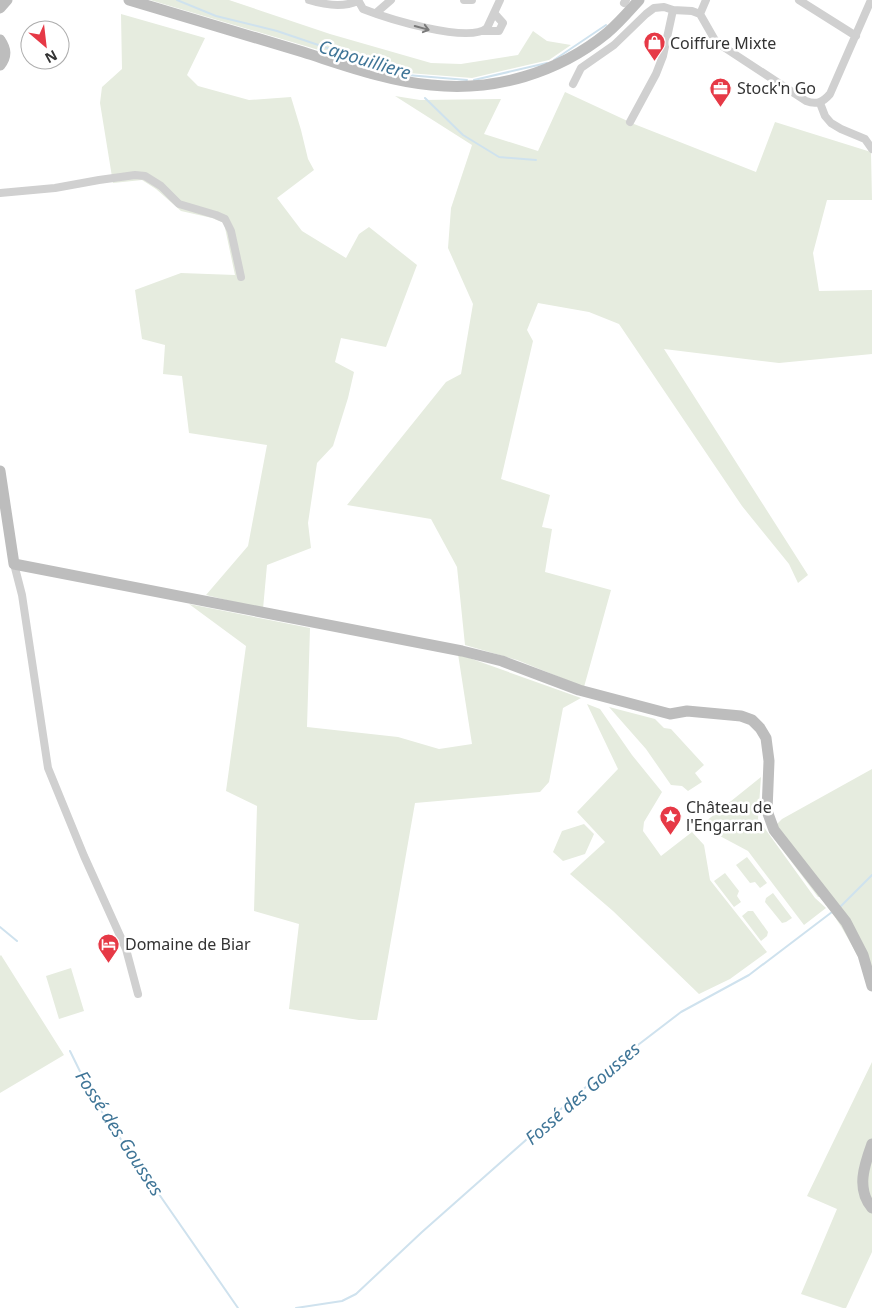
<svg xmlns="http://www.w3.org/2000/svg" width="872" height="1308" font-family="'Noto Sans',sans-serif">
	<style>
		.green { fill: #e6ecdf }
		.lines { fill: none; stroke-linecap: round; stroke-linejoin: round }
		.stream { stroke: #cfe2ee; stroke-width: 2 }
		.street { stroke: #d0d0d0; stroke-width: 8 }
		.secondary { stroke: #bdbdbd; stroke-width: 11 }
		.oneway { stroke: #7a7a7a }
		.labels { text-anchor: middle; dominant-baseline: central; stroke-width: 5; stroke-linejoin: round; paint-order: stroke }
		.poi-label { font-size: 16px; fill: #333; stroke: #fff; text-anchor: start }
		.water-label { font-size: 18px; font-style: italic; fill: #3f7597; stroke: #fff }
	</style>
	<rect width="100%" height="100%" fill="#fff"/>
	<path class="green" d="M150 0H229L330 34 431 63 461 64 518 55 533 31 547 41 571 45 549 60 472 78 408 73 359 62Z
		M121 14 205 38 187 75 198 86 249 100 291 97 301 130 308 159 314 170 277 198 302 231 346 258 359 234 369 227 417 265 386 347 341 338 335 362 354 372 348 398 333 446 317 463 308 523 311 548 267 565 263 609 206 595 248 546 267 445 189 433 182 376 163 374 165 345 142 339 135 290 181 273 235 275 224 223 212 218 181 211 156 189 142 180 113 183 100 103 102 87 122 69Z
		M565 92 634 124 756 172 775 122 871 152 872 200H827L813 253 819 291 872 290V354L779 363 664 349 808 575 798 583 789 564 742 506 619 324 589 312 538 303 527 330 533 341 501 479 550 495 542 527 552 529 545 572 611 590 584 687 517 660 465 645 457 567 431 519 347 505 446 382 461 374 473 304 448 248 451 208 472 145 395 96 420 100 501 99 484 134 538 151Z
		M189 604 310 628 307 727 398 737 439 749 472 744 458 654 581 698 563 708 549 782 540 792 415 803 377 1020H359L289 1009 299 924 254 911 257 806 226 791 246 646Z
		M587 704 600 709 632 755 662 792 644 822 643 831 661 856 692 832 704 845 710 880 767 952 730 979 699 994 613 911 570 874 605 842 577 812 618 769Z
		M609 707 655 719 664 728 671 729 704 765 695 773 702 782 688 791 682 786 671 785 646 749Z
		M872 769V984C857 954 841 922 820 897H818L769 832 782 819Z
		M761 777 758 819 815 898 826 908 804 925 748 851 718 835 705 822Z
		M584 824 594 834 585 854 563 861 553 852 562 831Z
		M747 857 767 883 760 888 755 882 750 883 736 865Z
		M725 873 739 891 737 896 741 902 734 907 714 881Z
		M773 893 792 918 786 922 782 923 765 902 766 898Z
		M748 911H753L768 932 767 936 761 941 742 916Z
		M1 955 64 1055 0 1093V956Z
		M71 968 84 1011 59 1019 46 976Z
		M872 1062V1252L846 1308H843L801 1294 837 1209 807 1196Z"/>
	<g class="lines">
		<path class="stream" d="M177 0 216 16 277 31 407 75 467 80
			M554 60 606 25
			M474 80 547 63
			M425 98 463 135 499 157 536 160
			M840 907 872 875
			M0 927 17 941
			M70 1051 95 1102 238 1308
			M296 1308 342 1301 356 1294 422 1232 604 1071 681 1012 749 975 832 912"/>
		<path class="street" d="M309 0C325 5 342 8 358 1
			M358 0 363 9C386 18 468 44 487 28L500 0
			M464 0H472
			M799 0 856 36
			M624 3 626 0
			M376 13 391 0
			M700 14 716 42 806 101C817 105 823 102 830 94L871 0
			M700 14 706 0
			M483 31H499L503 23 494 13
			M573 84 581 68 614 45 646 14 654 8 664 7 673 10 692 11 700 14
			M820 103 825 116 831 123 841 129 865 139 872 149
			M630 122 656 74 663 56 673 10
			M0 193 55 188 99 180 135 175 145 176 161 186 179 204 216 215 225 219 231 231 241 277
			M14 564 22 595 48 768 84 856 126 949 138 994"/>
		<path class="secondary" d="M129 0C187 17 245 35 303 52 344 65 387 81 431 85 494 92 558 73 607 33 619 23 629 11 639 0
			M0 8 7 0
			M0 40C6 49 7 56 0 65
			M0 471 14 564 462 651 502 661 579 690 670 714 687 711 741 716 752 720 760 728 766 738 769 761 767 811 774 830 846 922 863 955 872 986
			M872 1144C864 1166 856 1189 872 1208"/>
	</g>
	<defs><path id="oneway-shaft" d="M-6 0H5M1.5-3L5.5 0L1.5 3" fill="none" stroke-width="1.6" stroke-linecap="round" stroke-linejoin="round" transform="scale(1.25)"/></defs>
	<use class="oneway" href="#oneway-shaft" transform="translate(422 28) rotate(15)"/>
	<defs>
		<symbol id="shop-pin" viewBox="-11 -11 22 30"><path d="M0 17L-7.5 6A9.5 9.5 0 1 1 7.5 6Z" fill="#e63946" stroke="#fff"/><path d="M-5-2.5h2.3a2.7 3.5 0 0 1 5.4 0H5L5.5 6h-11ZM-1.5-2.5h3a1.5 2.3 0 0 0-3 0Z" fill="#fff"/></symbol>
		<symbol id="office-pin" viewBox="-11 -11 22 30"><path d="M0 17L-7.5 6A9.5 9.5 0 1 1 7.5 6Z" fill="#e63946" stroke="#fff"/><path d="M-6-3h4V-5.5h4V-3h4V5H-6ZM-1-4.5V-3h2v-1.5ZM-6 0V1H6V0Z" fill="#fff"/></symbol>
		<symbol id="sight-pin" viewBox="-11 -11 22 30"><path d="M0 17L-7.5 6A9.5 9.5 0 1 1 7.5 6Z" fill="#e63946" stroke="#fff"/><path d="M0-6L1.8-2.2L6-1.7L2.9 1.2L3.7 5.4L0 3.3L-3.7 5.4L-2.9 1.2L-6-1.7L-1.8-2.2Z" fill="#fff"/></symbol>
		<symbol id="hotel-pin" viewBox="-11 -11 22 30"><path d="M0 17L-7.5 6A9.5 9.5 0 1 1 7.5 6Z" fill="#e63946" stroke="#fff"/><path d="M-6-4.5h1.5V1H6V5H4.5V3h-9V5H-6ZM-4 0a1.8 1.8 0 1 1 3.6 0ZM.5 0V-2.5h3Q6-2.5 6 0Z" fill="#fff"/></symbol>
	</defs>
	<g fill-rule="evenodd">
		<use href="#shop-pin" x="642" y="30" width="25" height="34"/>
		<use href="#office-pin" x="708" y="76" width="25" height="34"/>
		<use href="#sight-pin" x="658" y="804" width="25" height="34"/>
		<use href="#hotel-pin" x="96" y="932" width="25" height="34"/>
	</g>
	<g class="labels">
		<g class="poi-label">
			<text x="670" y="43">Coiffure Mixte</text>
			<text x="737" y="88">Stock'n Go</text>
			<text x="686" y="807">Château de<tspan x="686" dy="18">l'Engarran</tspan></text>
			<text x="125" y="944">Domaine de Biar</text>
		</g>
		<g class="water-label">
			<text transform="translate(365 59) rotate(17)">Capouilliere</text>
			<text transform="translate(582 1093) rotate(-41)">Fossé des Gousses</text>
			<text transform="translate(120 1133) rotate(57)">Fossé des Gousses</text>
		</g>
	</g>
	<g transform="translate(45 45) rotate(152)"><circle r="24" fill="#ffffff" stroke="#adadad"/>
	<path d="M0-4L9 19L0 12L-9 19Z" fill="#e63946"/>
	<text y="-8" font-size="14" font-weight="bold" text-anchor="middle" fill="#333333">N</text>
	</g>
</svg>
